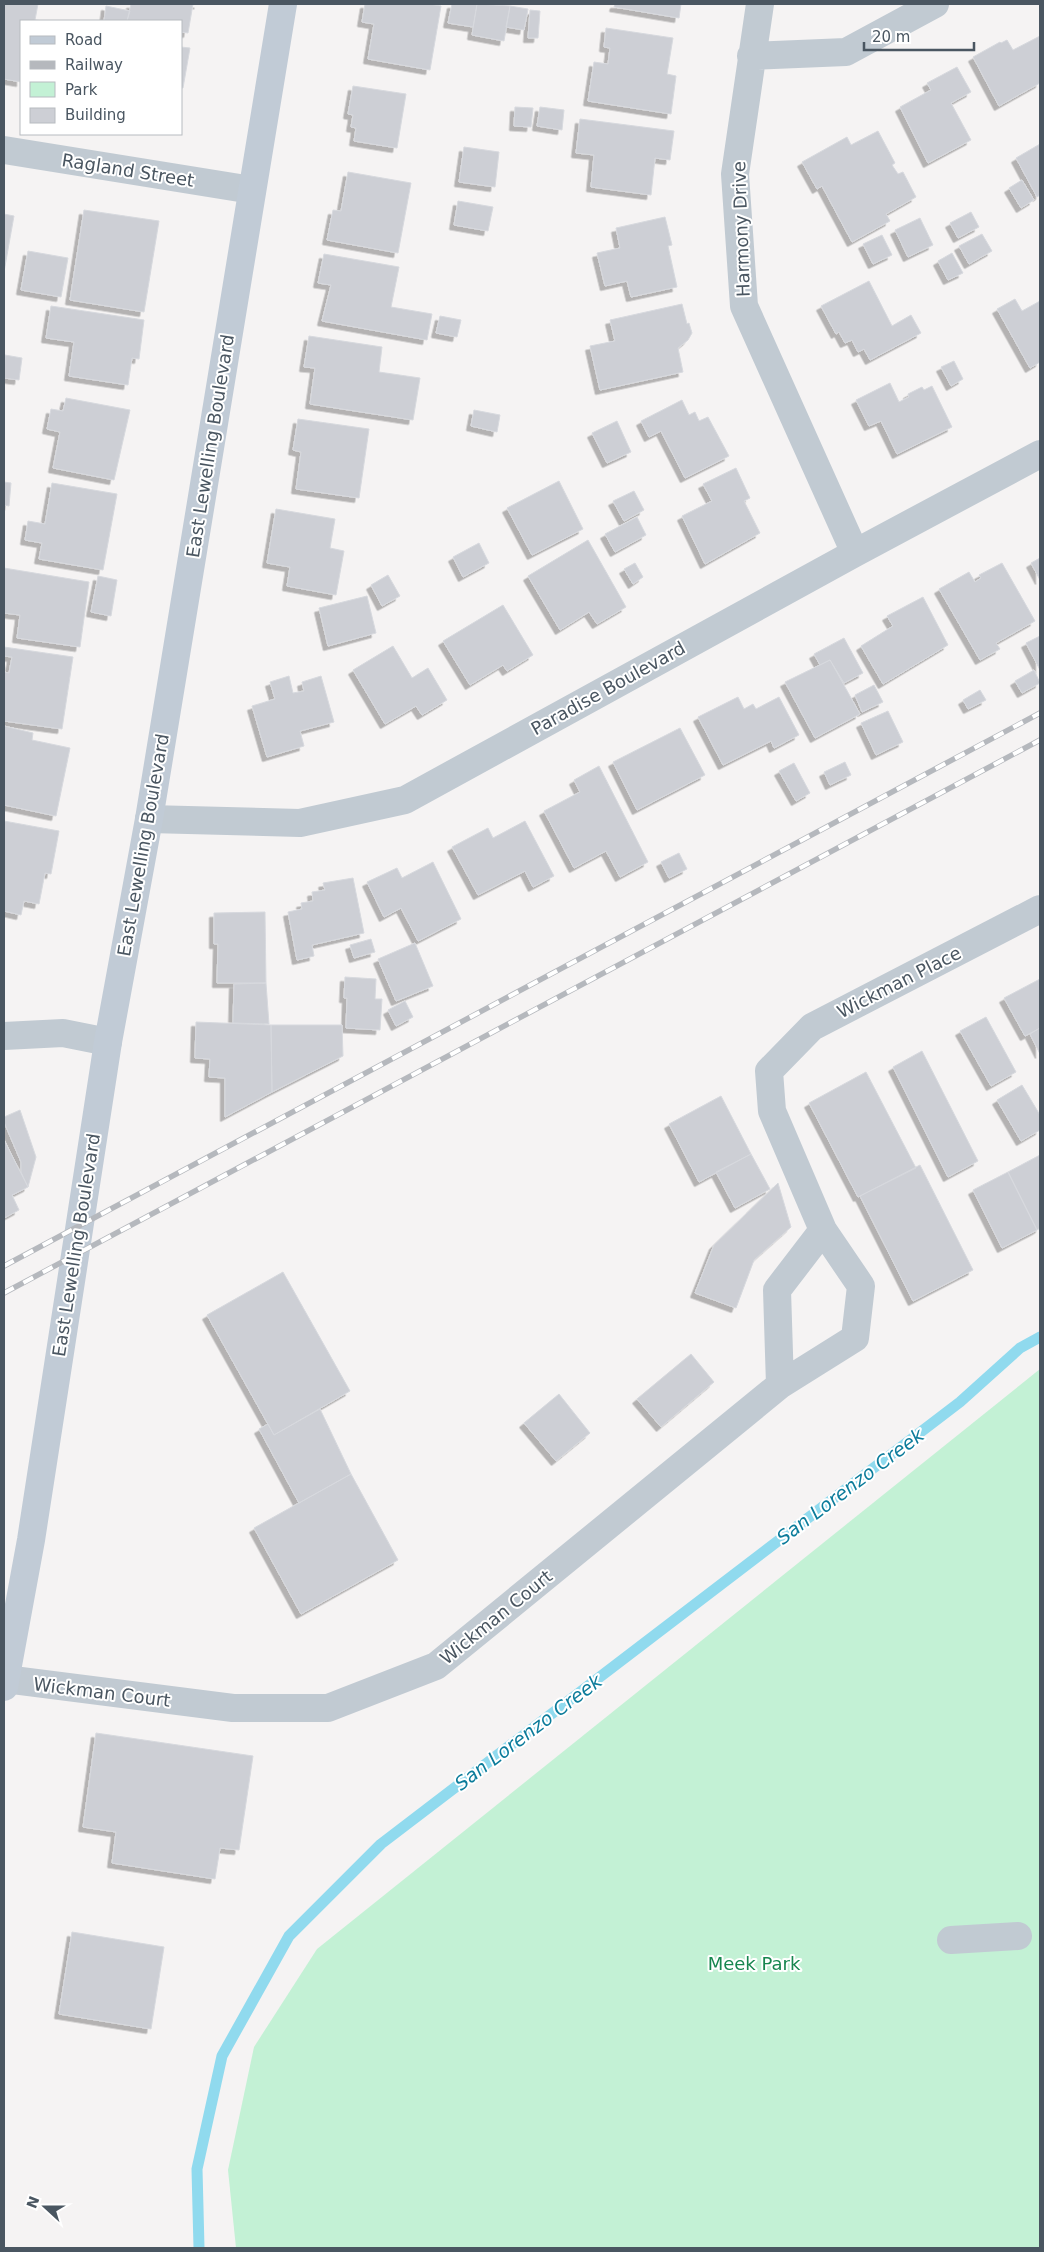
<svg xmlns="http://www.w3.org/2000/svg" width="1044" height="2252" font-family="'DejaVu Sans',sans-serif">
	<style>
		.green { fill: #c3f1d5 }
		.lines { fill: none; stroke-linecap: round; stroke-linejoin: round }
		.stream { stroke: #90daee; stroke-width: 11 }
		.building { fill: #cdcfd5; stroke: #d7d9de; filter: url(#shadow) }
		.street { stroke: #c1cad2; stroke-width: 28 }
		.secondary { stroke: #c1cbd6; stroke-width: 28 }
		.rail-casing { stroke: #b5b8bd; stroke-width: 5.5 }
		.rail { stroke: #fff; stroke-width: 4; stroke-dasharray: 11; stroke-linecap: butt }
		.labels { text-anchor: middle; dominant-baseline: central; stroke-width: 4; stroke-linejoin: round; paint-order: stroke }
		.street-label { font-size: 18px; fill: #4a5661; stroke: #fff }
		.park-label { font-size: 18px; fill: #17864f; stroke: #fff }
		.water-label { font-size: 19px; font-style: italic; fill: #0c7c9b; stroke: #fff }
	</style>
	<defs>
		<filter id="shadow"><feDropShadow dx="-4.5" dy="4.5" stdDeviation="0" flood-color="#0004"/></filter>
	</defs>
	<rect width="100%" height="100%" fill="#f5f3f3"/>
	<path class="green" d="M1040 1369V2248H236L228 2170 254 2047 317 1949Z"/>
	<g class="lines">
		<path class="stream" d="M199 2248 197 2169 222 2056 289 1936 381 1844 960 1402 1020 1348 1040 1337"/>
	</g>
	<path class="building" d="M4 4H38L35 20 45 21H21V82L4 79Z
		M131 4H199H193L188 33 181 32V21H127Z
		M365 4H429L441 6 430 70 368 59 374 24 362 22Z
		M452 4H477L473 27 448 23Z
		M477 4 510 6 504 41 472 35Z
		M615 4H681L679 18 614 7Z
		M106 6 130 11 127 21H104Z
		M510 6 528 9 524 30 506 27Z
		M530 10 540 11 538 38H528Z
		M606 28 673 38 667 74 676 76 671 114 588 101 594 62 608 64 610 48 604 47Z
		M1040 36V83L999 106 973 57 1000 42 1001 43 1007 40 1013 50Z
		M181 47 190 48 183 88H181Z
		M957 67 971 92 951 103 971 140 928 163 900 107 931 90 927 83Z
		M353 86 406 94 397 148 354 141 356 128 351 127 353 115 348 114Z
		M515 107 533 108 531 127 514 126Z
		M540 107 564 110 562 130 537 126Z
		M580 119 674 131 670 160 655 158 651 195 591 187 594 155 576 153Z
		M878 131 895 163 892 165 898 174 903 172 916 197 886 214 890 221 852 242 822 186 817 189 802 162 847 137 851 145Z
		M1040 144V195L1037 197 1016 158Z
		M464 147 499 152 495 187 459 182Z
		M348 172 411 183 398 253 327 240 333 210 341 211Z
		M1022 180 1034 200 1021 208 1009 188Z
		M458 201 493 207 488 231 454 225Z
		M84 210 159 221 144 312 70 300Z
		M971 212 979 227 958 238 950 223Z
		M4 214 14 216 4 272Z
		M665 217 672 245 668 246 677 287 631 297 627 281 605 286 597 253 620 248 616 228Z
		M920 218 933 245 908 257 895 230Z
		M982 234 992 251 969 264 959 246Z
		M882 235 892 255 873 264 863 244Z
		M28 251 68 258 61 297 21 290Z
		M952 253 963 273 948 280 938 261Z
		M324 254 399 267 391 307 432 314 427 340 322 321 331 285 318 283Z
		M869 281 892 326 911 315 921 333 870 360 864 349 858 352 852 340 845 343 839 332 836 334 821 306Z
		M1015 299 1022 311 1040 301V362L1030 368 997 309Z
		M682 304 687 324 689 323 692 333 688 340 678 348 683 372 600 390 590 346 615 341 610 320Z
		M51 306 144 320 139 359 132 358 128 385 69 376 74 342 46 338Z
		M440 316 461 320 457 337 436 333Z
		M309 336 382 347 379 372 420 378 413 420 310 404 315 368 304 367Z
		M5 355 22 358 19 380 4 378Z
		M954 361 963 379 951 386 941 367Z
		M890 383 899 402 909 397 908 394 922 387 924 390 932 386 952 427 897 454 881 421 869 426 856 400Z
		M66 398 130 410 114 480 53 468 60 432 47 429 51 409 63 411Z
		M682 400 689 415 695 412 699 421 708 417 729 456 685 478 661 431 649 437 641 421Z
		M474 410 500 415 497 432 471 426Z
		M298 419 369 429 359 498 296 489 301 452 293 450Z
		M617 421 631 452 607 463 592 433Z
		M736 468 750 498 744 501 760 533 705 564 682 516 712 501 703 484Z
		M559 481 583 529 532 555 507 508Z
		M4 482 11 483 9 506 4 505Z
		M52 483 117 494 103 570 39 559 42 543 25 540 28 521 45 524Z
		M634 491 644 510 624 521 613 501Z
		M276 509 335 519 330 548 344 551 336 595 287 586 290 567 267 563Z
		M637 517 646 535 615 552 605 534Z
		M588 540 626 607 597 624 589 612 560 630 528 576Z
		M479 543 489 563 463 577 453 557Z
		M1040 558V580L1031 563Z
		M635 563 643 577 633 584 624 569Z
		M1002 563 1035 621 996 643 1000 649 980 660 939 589 969 572 975 582 981 578 979 575Z
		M4 568 89 582 80 647 17 638 20 615 4 613Z
		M388 575 400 596 382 606 371 585Z
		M98 576 117 580 111 616 91 612Z
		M367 596 376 633 328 646 319 608Z
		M923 597 948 645 883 684 861 646 893 626 887 616Z
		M503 605 533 655 507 671 503 665 470 685 443 641Z
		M1040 636V670L1026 643Z
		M844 638 863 673 844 683 830 660 820 665 814 654Z
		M393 646 412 678 428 668 447 700 422 715 416 706 385 724 353 670Z
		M4 647 73 657 62 729 4 721V672L9 673 12 657 4 656Z
		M830 660 860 714 815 738 785 682Z
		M1034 670 1040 683 1022 693 1015 681Z
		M289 676 293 693 304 691 302 682 321 676 334 722 300 731 304 746 267 757 252 706 275 699 270 682Z
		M874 685 883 702 862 712 855 695Z
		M980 690 986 700 968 709 963 700Z
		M738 697 744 709 753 704 756 709 779 697 799 735 774 748 771 741 723 765 698 717Z
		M888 711 903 742 876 755 861 723Z
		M4 726 33 733 32 740 70 748 56 816 4 805Z
		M680 728 705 775 637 810 613 762Z
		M845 762 851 775 830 785 824 772Z
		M794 763 810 793 796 801 779 771Z
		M599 766 648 862 620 877 606 851 574 868 544 811 580 792 574 780Z
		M4 821 59 831 51 874 45 873 39 904 24 901 21 915 4 911Z
		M525 821 554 876 533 887 525 871 478 895 452 847 488 828 493 838Z
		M679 853 687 869 669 878 661 862Z
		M433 862 461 919 418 941 401 908 384 917 367 882 397 868 402 878Z
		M353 878 364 933 312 945 314 956 297 960 288 912 302 909 301 903 313 901 312 892 325 890 323 883Z
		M265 912 266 983H217L218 944H214V913Z
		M371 939 375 952 354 958 350 945Z
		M415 943 433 986 396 1001 378 959Z
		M345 977 376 979 375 999H382L380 1030 346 1028 347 998H344Z
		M1040 979V1028L1025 1036 1004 998Z
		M266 983 269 1024 233 1023 234 984Z
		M405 1001 413 1017 396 1026 388 1010Z
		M986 1017 1016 1072 991 1086 960 1031Z
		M196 1022 271 1025 272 1092 225 1117V1078L209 1077 210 1059 195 1058Z
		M271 1025H342L343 1056 272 1092Z
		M1040 1028V1054L1030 1034Z
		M922 1051 978 1161 948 1177 893 1067Z
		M866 1072 916 1168 858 1197 809 1103Z
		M1022 1085 1040 1115V1130L1021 1141 997 1100Z
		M721 1096 751 1154 699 1182 669 1124Z
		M20 1110 36 1157 28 1187 21 1172V1162L4 1122V1117Z
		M4 1140 28 1187 12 1195 19 1210 4 1218Z
		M751 1154 770 1189 735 1208 716 1172Z
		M1040 1155V1228L1037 1230 1008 1172Z
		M920 1165 973 1270 913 1301 860 1196Z
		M1008 1172 1037 1230 1002 1248 973 1190Z
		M778 1183 791 1227 754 1260 736 1308 695 1293 714 1245Z
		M283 1272 350 1391 274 1435 207 1315Z
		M691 1354 714 1382 661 1427 637 1399Z
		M559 1394 590 1433 556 1461 524 1423Z
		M320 1409 351 1474 299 1503 259 1429 268 1424 274 1435Z
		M351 1474 398 1560 301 1614 254 1528Z
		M96 1733 253 1756 239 1850 220 1848 215 1879 112 1863 116 1832 83 1827Z
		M72 1932 164 1947 151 2029 59 2014Z"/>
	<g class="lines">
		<path class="street" d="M760 4 735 174 744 306 855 553
			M751 56 846 52 935 4
			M4 150 252 190
			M149 819 300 823 405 800 855 553 1040 454
			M4 1036 63 1033 108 1042
			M780 1385 777 1290 823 1230
			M5 1679 233 1708H328L436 1666 780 1385 855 1338 861 1286 823 1230 772 1111 769 1071 812 1027 1040 909
			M951 1940 1018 1936"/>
		<path class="secondary" d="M4 1687 31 1540 108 1042 149 819 283 4"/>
		<defs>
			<path id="rail" d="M4 1266 1040 713
				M4 1293 1040 740"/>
		</defs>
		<use href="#rail" class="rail-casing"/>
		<use href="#rail" class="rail"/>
	</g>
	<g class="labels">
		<g class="street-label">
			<text transform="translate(128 170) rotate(9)">Ragland Street</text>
			<text transform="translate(741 229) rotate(-92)">Harmony Drive</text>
			<text transform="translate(210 446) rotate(-81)">East Lewelling Boulevard</text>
			<text transform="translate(608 688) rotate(-29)">Paradise Boulevard</text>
			<text transform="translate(143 845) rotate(-80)">East Lewelling Boulevard</text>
			<text transform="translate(899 982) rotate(-27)">Wickman Place</text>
			<text transform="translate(76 1245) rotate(-81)">East Lewelling Boulevard</text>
			<text transform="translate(496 1617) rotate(-39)">Wickman Court</text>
			<text transform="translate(102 1692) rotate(7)">Wickman Court</text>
		</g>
		<g class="park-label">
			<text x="754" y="1963">Meek Park</text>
		</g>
		<g class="water-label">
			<text transform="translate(850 1486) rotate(-37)">San Lorenzo Creek</text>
			<text transform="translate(528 1732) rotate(-37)">San Lorenzo Creek</text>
		</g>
	</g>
	<rect width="1044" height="2252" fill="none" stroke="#4a5661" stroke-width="10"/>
	<rect x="20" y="20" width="162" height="115" fill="#ffffff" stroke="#b7bbc0"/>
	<rect x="30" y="36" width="25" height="8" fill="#c1cbd6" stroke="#b7bbc0"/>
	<text x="65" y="45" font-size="15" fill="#4a5661">Road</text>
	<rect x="30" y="61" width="25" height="8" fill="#b5b8bd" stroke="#b7bbc0"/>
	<text x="65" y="70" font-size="15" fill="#4a5661">Railway</text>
	<rect x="30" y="82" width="25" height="15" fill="#c3f1d5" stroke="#b7bbc0"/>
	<text x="65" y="95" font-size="15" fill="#4a5661">Park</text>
	<rect x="30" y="108" width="25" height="15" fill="#cdcfd5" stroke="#b7bbc0"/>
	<text x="65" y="120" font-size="15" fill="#4a5661">Building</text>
	<g transform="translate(45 2207) rotate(291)" stroke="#ffffff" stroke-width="4" paint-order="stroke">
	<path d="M0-4L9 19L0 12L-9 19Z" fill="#4a5661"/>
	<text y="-8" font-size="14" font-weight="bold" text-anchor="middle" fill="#4a5661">N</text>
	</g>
	<path d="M864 42v8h110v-8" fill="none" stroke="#4a5661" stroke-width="2.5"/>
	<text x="872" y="42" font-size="15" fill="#4a5661" stroke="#ffffff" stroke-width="4" paint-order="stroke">20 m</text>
</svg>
